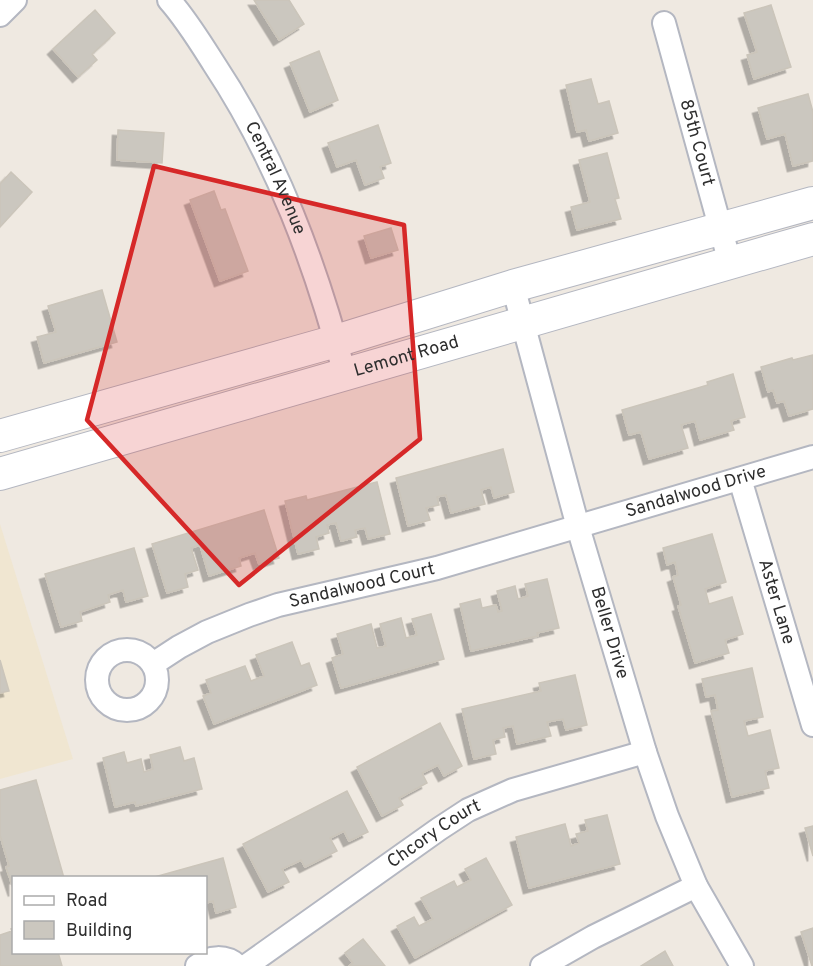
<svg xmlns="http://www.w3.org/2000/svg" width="813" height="966" font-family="Overpass,sans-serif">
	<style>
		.education { fill: #f0e6d1 }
		.building { fill: #cbc7bf; stroke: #cbc5ba; stroke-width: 1.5; filter: url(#shadow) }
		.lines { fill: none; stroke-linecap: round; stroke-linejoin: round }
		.street-casing { stroke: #b4b7c1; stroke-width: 26 }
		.secondary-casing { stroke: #b4b7c1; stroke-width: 34 }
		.street { stroke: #fff; stroke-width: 22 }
		.secondary { stroke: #fff; stroke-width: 32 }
		.marked { fill: #d62828; fill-opacity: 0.2; stroke: #d62828; stroke-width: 4.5; stroke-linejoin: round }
		.labels { text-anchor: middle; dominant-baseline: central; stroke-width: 6; stroke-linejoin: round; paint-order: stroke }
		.street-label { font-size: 18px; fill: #2e2e2e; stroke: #fff }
	</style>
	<defs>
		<filter id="shadow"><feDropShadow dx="-5.5" dy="5.5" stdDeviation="0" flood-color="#0004"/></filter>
	</defs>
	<rect width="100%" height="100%" fill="#efe9e1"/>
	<path class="education" d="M0 524 73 759 0 779Z"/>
	<path class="building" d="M254 0H289L304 24 279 40Z
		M771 5 791 67 754 79 747 55 757 52 744 13Z
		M95 10 115 33 92 54 97 60 78 77 53 49Z
		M319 51 338 100 310 112 290 63Z
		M591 79 598 104 609 101 618 133 589 141 586 130 577 132 566 85Z
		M808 94 813 112V161L793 166 785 134 767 139 758 108Z
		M378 125 391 163 380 167 384 178 365 185 356 160 337 167 328 143Z
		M118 130 164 133 162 163 117 160Z
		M607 153 619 198 615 199 621 219 577 230 571 207 590 202 579 160Z
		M11 172 32 192 0 227V184Z
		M214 191 221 210 225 209 248 271 220 281 190 200Z
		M391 228 398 250 371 258 364 236Z
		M102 290 117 342 44 363 37 337 56 332 48 306Z
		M813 355V409L789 416 784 401 777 403 773 390 768 392 761 367 792 358 793 360Z
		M733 374 745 417 731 421 734 430 700 440 695 421 681 425 688 448 649 459 641 432 629 435 622 410 708 385 707 382Z
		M503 449 514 492 494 498 491 487 481 490 485 504 451 513 446 495 437 497 439 505 426 508 430 520 408 526 396 478Z
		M377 482 390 534 368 539 365 528 355 530 357 537 341 541 336 523 327 525 329 533 316 537 319 549 298 554 285 501 306 496 307 500Z
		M264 510 279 558 259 564 255 553 239 558 241 566 209 576 200 545 191 548 198 570 185 574 188 587 167 593 152 544Z
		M712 534 726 582 705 589 709 604 732 597 743 634 725 640 729 653 695 663 678 606 681 605 673 577 678 575 675 562 667 565 663 548Z
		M134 548 148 596 126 602 123 590 108 595 110 602 80 612 82 621 61 627 45 574Z
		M547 579 559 628 537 633 538 636 471 651 460 604 480 599 482 608 496 605 498 612 502 611 497 591 515 586 518 599 528 596 525 584Z
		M431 614 444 659 341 688 332 658 343 654 337 634 371 624 377 648 386 646 380 624 401 618 406 638 417 635 412 619Z
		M292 642 301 666 309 663 317 685 214 724 203 696 211 693 206 680 245 666 251 681 264 676 256 655Z
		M0 660 9 691 0 693Z
		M752 668 763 717 744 721 748 736 770 730 779 768 765 771 769 788 732 797 711 711 718 710 715 695 706 697 702 679Z
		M575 675 587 725 566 730 563 719 547 722 551 736 517 744 513 726 503 728 505 737 493 740 496 754 474 759 462 709 541 691 539 683Z
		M440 723 462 766 444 776 438 765 422 773 427 783 399 798 403 805 382 816 357 767Z
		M180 747 184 761 194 758 202 789 136 806 135 802 115 807 103 758 124 752 127 763 141 759 144 772 153 769 150 755Z
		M36 780 64 878H14V891L6 867 9 866 0 835V790Z
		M347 791 368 832 349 841 344 831 330 838 337 851 305 867 301 860 282 869 289 882 268 892 243 844Z
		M607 815 620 864 529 888 516 837 565 824 571 846 579 843 576 834 588 831 585 820Z
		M813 826V856L805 828Z
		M223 858 236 907 216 913 213 901 206 903V878H151Z
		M486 858 512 905 415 958 397 926 414 917 419 926 433 919 421 898 454 881 457 887 471 880 465 869Z
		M14 928V952H58L62 966H0V935L12 931 11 929Z
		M813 928V966H812L801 932Z
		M363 939 385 966H349L353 963 345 953Z
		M665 951 673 966H641Z"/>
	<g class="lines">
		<defs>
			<g id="street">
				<path id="s1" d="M169 0C186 19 200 42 214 64 277 159 316 265 345 375"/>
				<path d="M0 15 15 0"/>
				<path id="s2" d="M664 23 730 263"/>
				<path id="s3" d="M513 286 578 527 645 752 667 816 696 886 742 966"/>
				<path id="s4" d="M740 479 813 725"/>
				<circle cx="127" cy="680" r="30"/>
				<path id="s5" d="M153 664 179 647 207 632 249 615 278 605 437 568 813 457"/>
				<path d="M197 966C209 956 226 955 238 966"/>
				<path id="s6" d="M246 966 439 829 468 810 513 790 645 752"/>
				<path d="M542 966 593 937 696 886"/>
			</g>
			<g id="secondary">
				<path d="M0 436 336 341 513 286 813 203"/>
				<path id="s7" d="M0 474 813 239"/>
			</g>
		</defs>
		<use href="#street" class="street-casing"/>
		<use href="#secondary" class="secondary-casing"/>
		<use href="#street" class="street"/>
		<use href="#secondary" class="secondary"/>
	</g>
	<path class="marked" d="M154 166 404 225 420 439 239 585 87 420Z"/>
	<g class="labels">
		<g class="street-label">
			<text stroke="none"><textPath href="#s2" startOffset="124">85th Court</textPath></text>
			<text stroke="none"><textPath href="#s1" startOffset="208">Central Avenue</textPath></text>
			<text stroke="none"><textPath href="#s7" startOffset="423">Lemont Road</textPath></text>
			<text stroke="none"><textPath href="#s5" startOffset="572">Sandalwood Drive</textPath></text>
			<text stroke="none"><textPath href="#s5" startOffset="225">Sandalwood Court</textPath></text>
			<text stroke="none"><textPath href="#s4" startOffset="128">Aster Lane</textPath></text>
			<text stroke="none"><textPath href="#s3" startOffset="360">Beller Drive</textPath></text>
			<text stroke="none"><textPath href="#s6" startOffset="230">Chcory Court</textPath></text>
		</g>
	</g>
	<rect x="12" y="876" width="195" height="78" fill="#ffffff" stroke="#ababab" stroke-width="1.5"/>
	<rect x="24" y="896" width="30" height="9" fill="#ffffff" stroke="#ababab" stroke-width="1.5"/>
	<text x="66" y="906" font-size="18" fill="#2e2e2e">Road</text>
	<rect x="24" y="921" width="30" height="18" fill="#cbc7bf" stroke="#ababab" stroke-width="1.5"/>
	<text x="66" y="936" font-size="18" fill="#2e2e2e">Building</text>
</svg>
